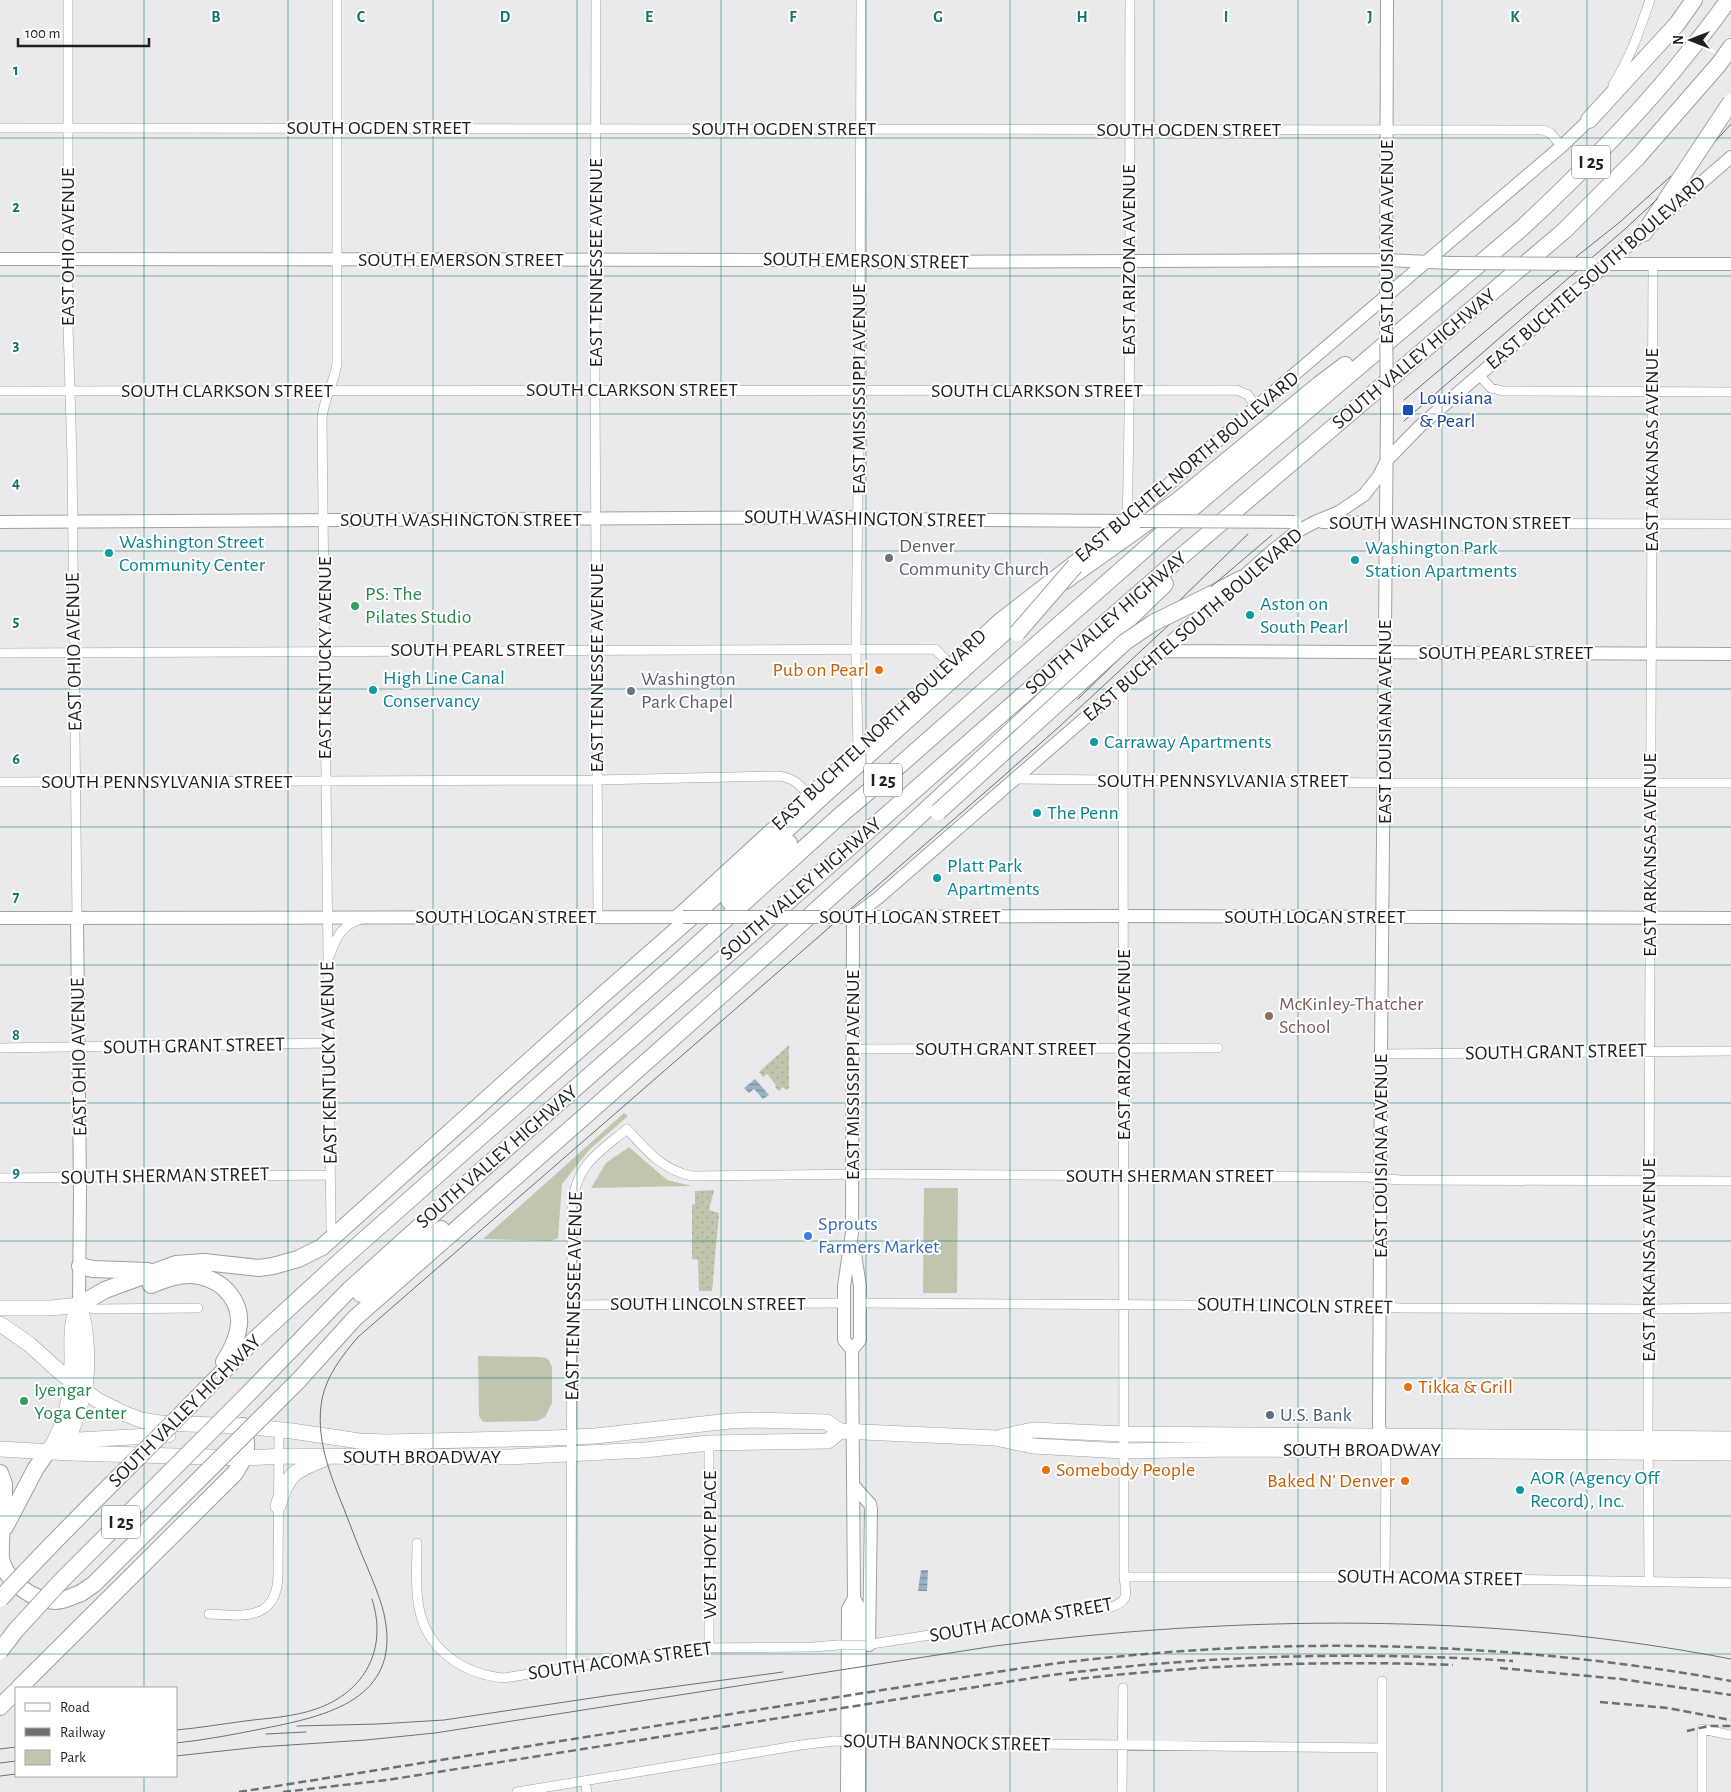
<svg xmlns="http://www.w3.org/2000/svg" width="1731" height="1792" font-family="'Alegreya Sans',sans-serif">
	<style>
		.grass { fill: url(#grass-dots) }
		.park { fill: #c0c6ae }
		.water { fill: url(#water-rules) }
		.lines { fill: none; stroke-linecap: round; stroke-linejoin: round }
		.street-casing { stroke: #a09fa2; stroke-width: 10 }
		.secondary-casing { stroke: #a09fa2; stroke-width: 14 }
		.primary-casing { stroke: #a09fa2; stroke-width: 16 }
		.highway-casing { stroke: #a09fa2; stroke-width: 18 }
		.street { stroke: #fff; stroke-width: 9 }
		.secondary { stroke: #fff; stroke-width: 12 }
		.primary { stroke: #fff; stroke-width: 15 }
		.highway { stroke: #fff; stroke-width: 16 }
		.tram { stroke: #6f6e70; stroke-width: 1 }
		.rail { stroke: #6f6e70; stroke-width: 2.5; stroke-dasharray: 8 4; stroke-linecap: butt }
		.street-bridge-casing { stroke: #a09fa2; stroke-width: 10; stroke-linecap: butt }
		.secondary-bridge-casing { stroke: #a09fa2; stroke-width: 14; stroke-linecap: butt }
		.highway-bridge-casing { stroke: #a09fa2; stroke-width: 18; stroke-linecap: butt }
		.street-bridge { stroke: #fff; stroke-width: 9 }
		.secondary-bridge { stroke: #fff; stroke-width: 12 }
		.highway-bridge { stroke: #fff; stroke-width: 16 }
		.grid { fill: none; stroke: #0f766e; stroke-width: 1; stroke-opacity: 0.55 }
		.transit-dot { fill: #1a4fb4; stroke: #fff; stroke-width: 2 }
		.culture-dot { fill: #0f9aa8; stroke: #fff; stroke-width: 2 }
		.worship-dot { fill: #6b7280; stroke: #fff; stroke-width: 2 }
		.leisure-dot { fill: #2e9e5b; stroke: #fff; stroke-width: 2 }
		.food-dot { fill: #e8710a; stroke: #fff; stroke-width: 2 }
		.education-dot { fill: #8d6e63; stroke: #fff; stroke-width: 2 }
		.shop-dot { fill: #3f7fe0; stroke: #fff; stroke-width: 2 }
		.service-dot { fill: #5c6f8a; stroke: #fff; stroke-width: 2 }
		.labels { text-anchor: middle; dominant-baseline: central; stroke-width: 4; stroke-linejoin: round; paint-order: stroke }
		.shield { fill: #fff; stroke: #636263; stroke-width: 1 }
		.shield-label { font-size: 19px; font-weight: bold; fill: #201f20 }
		.street-label { font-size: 20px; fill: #201f20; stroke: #fff }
		.transit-label { font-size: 20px; fill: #164399; stroke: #fff; text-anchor: start }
		.culture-label { font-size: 20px; fill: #0d838f; stroke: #fff; text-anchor: start }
		.worship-label { font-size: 20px; fill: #5b616d; stroke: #fff; text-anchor: start }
		.leisure-label { font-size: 20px; fill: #27864d; stroke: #fff; text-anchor: start }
		.food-label { font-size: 20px; fill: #c56008; stroke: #fff; text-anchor: end }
		.education-label { font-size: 20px; fill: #785e54; stroke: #fff; text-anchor: start }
		.shop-label { font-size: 20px; fill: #366cbe; stroke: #fff; text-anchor: start }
		.service-label { font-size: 20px; fill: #4e5e75; stroke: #fff; text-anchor: start }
		.grid-label { font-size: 16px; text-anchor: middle; font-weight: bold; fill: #0f766e; stroke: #fff; stroke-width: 4; stroke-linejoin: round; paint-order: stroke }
	</style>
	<defs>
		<pattern id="grass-dots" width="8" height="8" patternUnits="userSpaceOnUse" patternTransform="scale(1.25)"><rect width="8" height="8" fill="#c0c6ae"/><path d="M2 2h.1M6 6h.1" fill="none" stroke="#a5aa95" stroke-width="1.8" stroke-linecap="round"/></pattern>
		<pattern id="water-rules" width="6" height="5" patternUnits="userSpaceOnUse" patternTransform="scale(1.25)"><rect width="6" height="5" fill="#95b3c4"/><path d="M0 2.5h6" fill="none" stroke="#79919f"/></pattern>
	</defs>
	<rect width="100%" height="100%" fill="#eae9ec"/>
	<path class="grass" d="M789 1045V1088L786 1090 783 1087 779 1091 775 1087 776 1085 767 1074 763 1077 759 1072Z
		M714 1190 709 1210 719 1213 712 1291H699L698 1260 692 1259V1205L695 1204V1191Z"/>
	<path class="park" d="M624 1113 628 1116 589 1150 562 1184 558 1238 551 1241 483 1239Z
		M629 1147 667 1180 692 1186 591 1188 606 1163Z
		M924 1188H958L957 1293H923Z
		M478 1356 540 1357 546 1358 549 1360 552 1367V1403L545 1417 537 1421 486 1422 482 1421 479 1416Z"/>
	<path class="water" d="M755 1079 769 1095 763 1099 754 1089 749 1093 744 1088Z
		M921 1570H928L927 1591H918Z"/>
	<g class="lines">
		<defs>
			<path id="street" d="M68 0V325L72 458 77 918
				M596 0 595 390 598 916
				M1613 85C1630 59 1640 29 1650 0
				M0 128 1543 130 1550 133 1562 146
				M1479 375 1491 388 1503 391 1731 392
				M0 391 1237 390 1248 395 1256 407
				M1127 521C1132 347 1129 173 1130 0
				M1386 523 1731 524
				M0 653 935 649 950 664
				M858 749 856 649 860 324 861 0
				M1016 779 1384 783H1731
				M0 782 597 780 777 776C792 777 798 783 808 794
				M330 955C336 937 342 925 361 919
				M0 1048 329 1043
				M853 1049 1218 1048
				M1381 1054 1731 1051
				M0 1178 330 1175
				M331 1229 322 419C323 399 335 382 337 363V0
				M860 1303 1365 1306 1401 1308 1648 1309 1731 1308
				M80 1305 94 1309 198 1308
				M571 1305 844 1303
				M709 1443V1647
				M1384 1450 1386 1461 1385 1577
				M417 1543C417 1562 415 1582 418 1601 423 1647 461 1674 504 1678L691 1648 813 1647 838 1645
				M1124 1577H1385L1731 1583
				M1649 1582 1648 1429 1653 264
				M209 1614C244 1616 277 1621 278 1575L279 1430
				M865 1645 1111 1607C1130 1601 1126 1593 1124 1577L1123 685
				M571 1667 572 1207C576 1164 597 1154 627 1129 646 1150 662 1170 692 1176L870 1174 1366 1177 1400 1180 1731 1181
				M866 1742 1382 1748
				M585 1781 587 1792
				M517 1792 801 1745 834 1741
				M1122 1792 1123 1688
				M1382 1792V1681
				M1702 1792V1729L1731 1735"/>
			<path id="secondary" d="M0 259 850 260 871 262 1386 260 1451 263
				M1606 264H1731
				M1386 302 1387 0
				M0 522 846 517 864 519 1130 521
				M1322 522 1386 523
				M1161 651 1731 654
				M676 917 1000 619 1127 521 1256 407 1562 146 1589 120
				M852 917 1113 916 1731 918
				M853 917 878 898 1123 685 1272 551 1296 532 1315 522 1339 512 1364 495 1379 476 1387 460 1421 425 1731 157
				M0 918 683 917
				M77 918 80 1189 79 1305
				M852 1350 860 1340V1286L854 1248
				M1383 1445 1379 1425 1381 1054 1387 411
				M853 1485 870 1504 871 1509 869 1645
				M854 1598 860 1609 859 1792
				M847 1792 848 1609 854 1598 852 1350 844 1340V1286L852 1233 853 917"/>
			<path id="primary" d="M0 1308H51L79 1305
				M0 1324 29 1344 60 1372 97 1400 123 1413 141 1420 160 1423 243 1426 292 1431 359 1441 387 1442 552 1438 595 1436 730 1421 757 1420 827 1422 840 1431 995 1438 1033 1446 1124 1451 1229 1449 1731 1453
				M1001 1437 1033 1430 1124 1434 1731 1439
				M58 1441 69 1433 72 1429C77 1416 81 1404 84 1391 89 1369 87 1326 79 1305
				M0 1449 71 1453 245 1458 289 1456 508 1457 645 1450 709 1443 828 1441 840 1431
				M51 1450 78 1440 168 1435
				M48 1451C68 1425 72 1390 72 1358 72 1338 70 1324 79 1305
				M278 1506C288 1473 293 1472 324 1459"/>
			<path id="highway" d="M1589 120 1677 24 1694 0
				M1644 233 1666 200
				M1065 581 1180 499 1320 384 1345 365
				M1210 595 1241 579
				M729 901 789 843
				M80 1266 93 1269 148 1271
				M151 1285C164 1280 178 1274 192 1275 204 1276 215 1280 224 1288 248 1311 240 1337 224 1362
				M361 1294 401 1260 441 1229
				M79 1305 105 1290 176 1264 204 1262 259 1268 273 1266 298 1259 322 1247 598 999 720 892 823 796 1036 604
				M298 1381 355 1318C629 1078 904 838 1165 584
				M199 1396 252 1342 339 1262 677 963 843 813 900 765 1162 534 1523 227C1583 171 1641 113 1691 49 1704 33 1717 17 1728 0
				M245 1397 348 1291 482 1170 1169 567 1565 230 1637 158 1719 64 1731 47
				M0 1473 4 1484V1493C3 1510 0 1544 1 1559 6 1581 33 1601 55 1601 64 1601 73 1596 81 1593
				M5 1527 36 1468 48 1451
				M19 1688 235 1473C247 1454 249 1449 243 1426
				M0 1707 16 1691"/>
		</defs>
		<use href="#street" class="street-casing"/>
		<use href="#secondary" class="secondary-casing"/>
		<use href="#primary" class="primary-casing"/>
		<use href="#highway" class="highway-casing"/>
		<use href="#street" class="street"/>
		<use href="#secondary" class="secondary"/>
		<use href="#primary" class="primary"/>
		<use href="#highway" class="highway"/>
		<path class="tram" d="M1718 128 1731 113
			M1404 400 1533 291 1620 222 1671 176
			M1404 421 1625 229 1694 165 1731 124
			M1078 699 1248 534
			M297 1726 378 1724 444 1720 612 1695 783 1672
			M176 1730C199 1728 222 1724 245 1721 269 1718 293 1717 316 1709 365 1692 388 1649 372 1599
			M266 1734 306 1732
			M176 1743C206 1740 236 1734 266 1728 327 1716 400 1699 385 1619 382 1602 374 1584 368 1569 359 1549 352 1529 344 1509 330 1474 315 1438 322 1399 327 1375 342 1356 358 1337L999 780 1060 726 1199 597 1272 535
			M0 1749 16 1747
			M176 1756 259 1747 366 1740 435 1733 995 1646C1239 1615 1488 1612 1731 1659
			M0 1763 16 1761
			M0 1776 16 1774"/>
		<path class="rail" d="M1500 1668 1621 1679 1731 1695
			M1069 1680C1197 1665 1324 1660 1453 1665
			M1600 1702 1668 1708 1731 1720
			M1687 1731 1709 1726H1731
			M239 1792 977 1675C1016 1669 1055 1663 1094 1659 1305 1636 1522 1643 1731 1681
			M283 1792 387 1780 1045 1676C1201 1655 1356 1651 1513 1661"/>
		<defs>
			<path id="street-bridge" d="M838 1645H865
				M834 1741 866 1742"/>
			<path id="secondary-bridge" d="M1451 263 1591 264
				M1386 316 1387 411
				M1140 521 1295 522
				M683 917H847"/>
			<path id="highway-bridge" d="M1666 200 1731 102
				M1017 633 1075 566
				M938 812 1125 642 1153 623 1210 595
				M81 1593 94 1584 298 1381
				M0 1599C64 1529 133 1464 199 1396
				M0 1651 16 1630 61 1581 245 1397"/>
		</defs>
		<use href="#street-bridge" class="street-bridge-casing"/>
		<use href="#secondary-bridge" class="secondary-bridge-casing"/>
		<use href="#highway-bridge" class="highway-bridge-casing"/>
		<use href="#street-bridge" class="street-bridge"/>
		<use href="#secondary-bridge" class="secondary-bridge"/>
		<use href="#highway-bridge" class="highway-bridge"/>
	</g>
	<path class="grid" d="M144 0V1688M288 0V1792M433 0V1792M577 0V1792M721 0V1792M866 0V1792M1010 0V1792M1154 0V1792M1298 0V1792M1442 0V1792M1587 0V1792M0 138H1731M0 276H1731M0 414H1731M0 551H1731M0 689H1731M0 827H1731M0 965H1731M0 1103H1731M0 1241H1731M0 1378H1731M0 1516H1731M0 1654H1731M144 1776V1792"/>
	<rect class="transit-dot" x="1402" y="404" width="12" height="12" rx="2.5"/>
	<g class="culture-dot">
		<circle cx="109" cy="553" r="5"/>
		<circle cx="1355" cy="560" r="5"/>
		<circle cx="1250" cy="615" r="5"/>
		<circle cx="373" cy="690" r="5"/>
		<circle cx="1094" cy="742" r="5"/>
		<circle cx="1037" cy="813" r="5"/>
		<circle cx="937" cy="878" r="5"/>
		<circle cx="1520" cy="1490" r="5"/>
	</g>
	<g class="worship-dot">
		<circle cx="889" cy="558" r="5"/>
		<circle cx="631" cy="691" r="5"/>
	</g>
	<g class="leisure-dot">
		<circle cx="355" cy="606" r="5"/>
		<circle cx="24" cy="1401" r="5"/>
	</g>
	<g class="food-dot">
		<circle cx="879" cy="670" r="5"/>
		<circle cx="1408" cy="1387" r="5"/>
		<circle cx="1046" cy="1470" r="5"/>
		<circle cx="1405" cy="1481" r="5"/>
	</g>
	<circle class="education-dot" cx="1269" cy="1016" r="5"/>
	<circle class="shop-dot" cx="808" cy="1236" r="5"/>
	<circle class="service-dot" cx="1270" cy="1415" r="5"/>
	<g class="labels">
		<g class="shield">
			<rect x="1572" y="145.5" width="38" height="33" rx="4"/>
			<rect x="864" y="763.5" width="38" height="33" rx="4"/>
			<rect x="102" y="1505.5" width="38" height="33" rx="4"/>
		</g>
		<g class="shield-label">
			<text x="1591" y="162">I 25</text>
			<text x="883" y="780">I 25</text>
			<text x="121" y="1522">I 25</text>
		</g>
		<g class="street-label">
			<text x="379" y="128">SOUTH OGDEN STREET</text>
			<text x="784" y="129">SOUTH OGDEN STREET</text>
			<text x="1189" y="130">SOUTH OGDEN STREET</text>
			<text transform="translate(1387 242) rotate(-90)">EAST LOUISIANA AVENUE</text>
			<text transform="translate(68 247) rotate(-90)">EAST OHIO AVENUE</text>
			<text x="461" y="260">SOUTH EMERSON STREET</text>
			<text transform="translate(1129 260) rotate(-90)">EAST ARIZONA AVENUE</text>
			<text transform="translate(866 261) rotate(1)">SOUTH EMERSON STREET</text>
			<text transform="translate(596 263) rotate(-90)">EAST TENNESSEE AVENUE</text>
			<text transform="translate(1596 273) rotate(-41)">EAST BUCHTEL SOUTH BOULEVARD</text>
			<text transform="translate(1414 359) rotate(-40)">SOUTH VALLEY HIGHWAY</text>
			<text transform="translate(859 389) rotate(-90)">EAST MISSISSIPPI AVENUE</text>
			<text x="632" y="390">SOUTH CLARKSON STREET</text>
			<text x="227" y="391">SOUTH CLARKSON STREET</text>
			<text x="1037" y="391">SOUTH CLARKSON STREET</text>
			<text transform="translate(1652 450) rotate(-90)">EAST ARKANSAS AVENUE</text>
			<text transform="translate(1187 467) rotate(-40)">EAST BUCHTEL NORTH BOULEVARD</text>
			<text transform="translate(865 519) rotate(1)">SOUTH WASHINGTON STREET</text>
			<text x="461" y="520">SOUTH WASHINGTON STREET</text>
			<text x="1450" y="523">SOUTH WASHINGTON STREET</text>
			<text transform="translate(1106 623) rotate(-41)">SOUTH VALLEY HIGHWAY</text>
			<text transform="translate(1193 625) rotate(-41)">EAST BUCHTEL SOUTH BOULEVARD</text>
			<text x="478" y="650">SOUTH PEARL STREET</text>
			<text transform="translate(74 652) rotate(-91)">EAST OHIO AVENUE</text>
			<text x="1506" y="653">SOUTH PEARL STREET</text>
			<text transform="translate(325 658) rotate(-90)">EAST KENTUCKY AVENUE</text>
			<text transform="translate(597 668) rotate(-90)">EAST TENNESSEE AVENUE</text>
			<text transform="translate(1385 722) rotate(-90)">EAST LOUISIANA AVENUE</text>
			<text transform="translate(879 730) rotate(-43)">EAST BUCHTEL NORTH BOULEVARD</text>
			<text x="1223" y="781">SOUTH PENNSYLVANIA STREET</text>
			<text x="167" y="782">SOUTH PENNSYLVANIA STREET</text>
			<text transform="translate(1650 855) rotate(-90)">EAST ARKANSAS AVENUE</text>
			<text transform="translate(801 889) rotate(-41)">SOUTH VALLEY HIGHWAY</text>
			<text x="506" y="917">SOUTH LOGAN STREET</text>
			<text x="910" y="917">SOUTH LOGAN STREET</text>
			<text x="1315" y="917">SOUTH LOGAN STREET</text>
			<text transform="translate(1124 1045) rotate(-90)">EAST ARIZONA AVENUE</text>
			<text transform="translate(194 1046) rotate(-1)">SOUTH GRANT STREET</text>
			<text x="1006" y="1049">SOUTH GRANT STREET</text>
			<text transform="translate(1556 1052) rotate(-1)">SOUTH GRANT STREET</text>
			<text transform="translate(79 1057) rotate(-91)">EAST OHIO AVENUE</text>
			<text transform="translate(329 1063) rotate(-91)">EAST KENTUCKY AVENUE</text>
			<text transform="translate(853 1075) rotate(-90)">EAST MISSISSIPPI AVENUE</text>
			<text transform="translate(1381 1156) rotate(-90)">EAST LOUISIANA AVENUE</text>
			<text transform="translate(497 1157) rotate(-41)">SOUTH VALLEY HIGHWAY</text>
			<text transform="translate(165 1176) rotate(-1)">SOUTH SHERMAN STREET</text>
			<text x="1170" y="1176">SOUTH SHERMAN STREET</text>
			<text transform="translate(1649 1260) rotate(-90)">EAST ARKANSAS AVENUE</text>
			<text transform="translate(574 1296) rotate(-89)">EAST TENNESSEE AVENUE</text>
			<text x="708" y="1304">SOUTH LINCOLN STREET</text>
			<text transform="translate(1295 1306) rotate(1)">SOUTH LINCOLN STREET</text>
			<text transform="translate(185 1411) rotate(-45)">SOUTH VALLEY HIGHWAY</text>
			<text x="1362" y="1450">SOUTH BROADWAY</text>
			<text x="422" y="1457">SOUTH BROADWAY</text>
			<text transform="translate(710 1545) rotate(-90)">WEST HOYE PLACE</text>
			<text transform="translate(1430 1578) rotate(1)">SOUTH ACOMA STREET</text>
			<text transform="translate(1021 1620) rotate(-10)">SOUTH ACOMA STREET</text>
			<text transform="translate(620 1661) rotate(-8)">SOUTH ACOMA STREET</text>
			<text transform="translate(947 1743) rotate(1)">SOUTH BANNOCK STREET</text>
		</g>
		<g class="transit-label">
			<text x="1419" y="398">Louisiana<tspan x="1419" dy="23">&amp; Pearl</tspan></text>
		</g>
		<g class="culture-label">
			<text x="119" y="542">Washington Street<tspan x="119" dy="23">Community Center</tspan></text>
			<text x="1365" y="548">Washington Park<tspan x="1365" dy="23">Station Apartments</tspan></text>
			<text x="1260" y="604">Aston on<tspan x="1260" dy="23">South Pearl</tspan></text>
			<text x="383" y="678">High Line Canal<tspan x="383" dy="23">Conservancy</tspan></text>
			<text x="1104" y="742">Carraway Apartments</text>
			<text x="1047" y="813">The Penn</text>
			<text x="947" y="866">Platt Park<tspan x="947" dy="23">Apartments</tspan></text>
			<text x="1530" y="1478">AOR (Agency Off<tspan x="1530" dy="23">Record), Inc.</tspan></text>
		</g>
		<g class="worship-label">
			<text x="899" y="546">Denver<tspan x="899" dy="23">Community Church</tspan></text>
			<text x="641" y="679">Washington<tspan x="641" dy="23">Park Chapel</tspan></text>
		</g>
		<g class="leisure-label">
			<text x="365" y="594">PS: The<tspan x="365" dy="23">Pilates Studio</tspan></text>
			<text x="34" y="1390">Iyengar<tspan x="34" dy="23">Yoga Center</tspan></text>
		</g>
		<g class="food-label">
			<text x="869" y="670">Pub on Pearl</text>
			<text x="1418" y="1387" text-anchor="start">Tikka &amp; Grill</text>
			<text x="1056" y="1470" text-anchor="start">Somebody People</text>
			<text x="1395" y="1481">Baked N' Denver</text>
		</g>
		<g class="education-label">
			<text x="1279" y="1004">McKinley-Thatcher<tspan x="1279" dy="23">School</tspan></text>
		</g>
		<g class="shop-label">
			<text x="818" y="1224">Sprouts<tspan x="818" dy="23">Farmers Market</tspan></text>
		</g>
		<g class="service-label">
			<text x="1280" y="1415">U.S. Bank</text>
		</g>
	</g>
	<g class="grid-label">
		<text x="216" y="22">B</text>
		<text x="361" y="22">C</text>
		<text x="505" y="22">D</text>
		<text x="649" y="22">E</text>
		<text x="793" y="22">F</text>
		<text x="938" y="22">G</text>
		<text x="1082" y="22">H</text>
		<text x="1226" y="22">I</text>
		<text x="1370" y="22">J</text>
		<text x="1515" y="22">K</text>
		<text x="16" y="75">1</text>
		<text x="16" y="212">2</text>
		<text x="16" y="350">3</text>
		<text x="16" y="488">4</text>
		<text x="16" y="626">5</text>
		<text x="16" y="764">6</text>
		<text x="16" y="902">7</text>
		<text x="16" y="1040">8</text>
		<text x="16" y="1177">9</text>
	</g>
	<rect x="15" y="1687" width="162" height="90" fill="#ffffff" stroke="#a6a5a6"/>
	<rect x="25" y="1703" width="25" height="8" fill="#ffffff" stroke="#a6a5a6"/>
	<text x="60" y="1712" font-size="15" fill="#201f20">Road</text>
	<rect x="25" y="1728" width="25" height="8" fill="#6f6e70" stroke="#a6a5a6"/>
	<text x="60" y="1737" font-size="15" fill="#201f20">Railway</text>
	<rect x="25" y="1750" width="25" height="15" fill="#c0c6ae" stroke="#a6a5a6"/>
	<text x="60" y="1762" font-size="15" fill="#201f20">Park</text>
	<g transform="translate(1691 40) rotate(270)" stroke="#ffffff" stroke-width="4" paint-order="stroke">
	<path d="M0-4L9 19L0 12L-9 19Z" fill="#201f20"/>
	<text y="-8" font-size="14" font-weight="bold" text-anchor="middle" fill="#201f20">N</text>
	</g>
	<path d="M18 38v8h131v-8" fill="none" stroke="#201f20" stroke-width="2.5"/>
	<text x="25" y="38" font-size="15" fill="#201f20" stroke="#ffffff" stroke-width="4" paint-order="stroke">100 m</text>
</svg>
